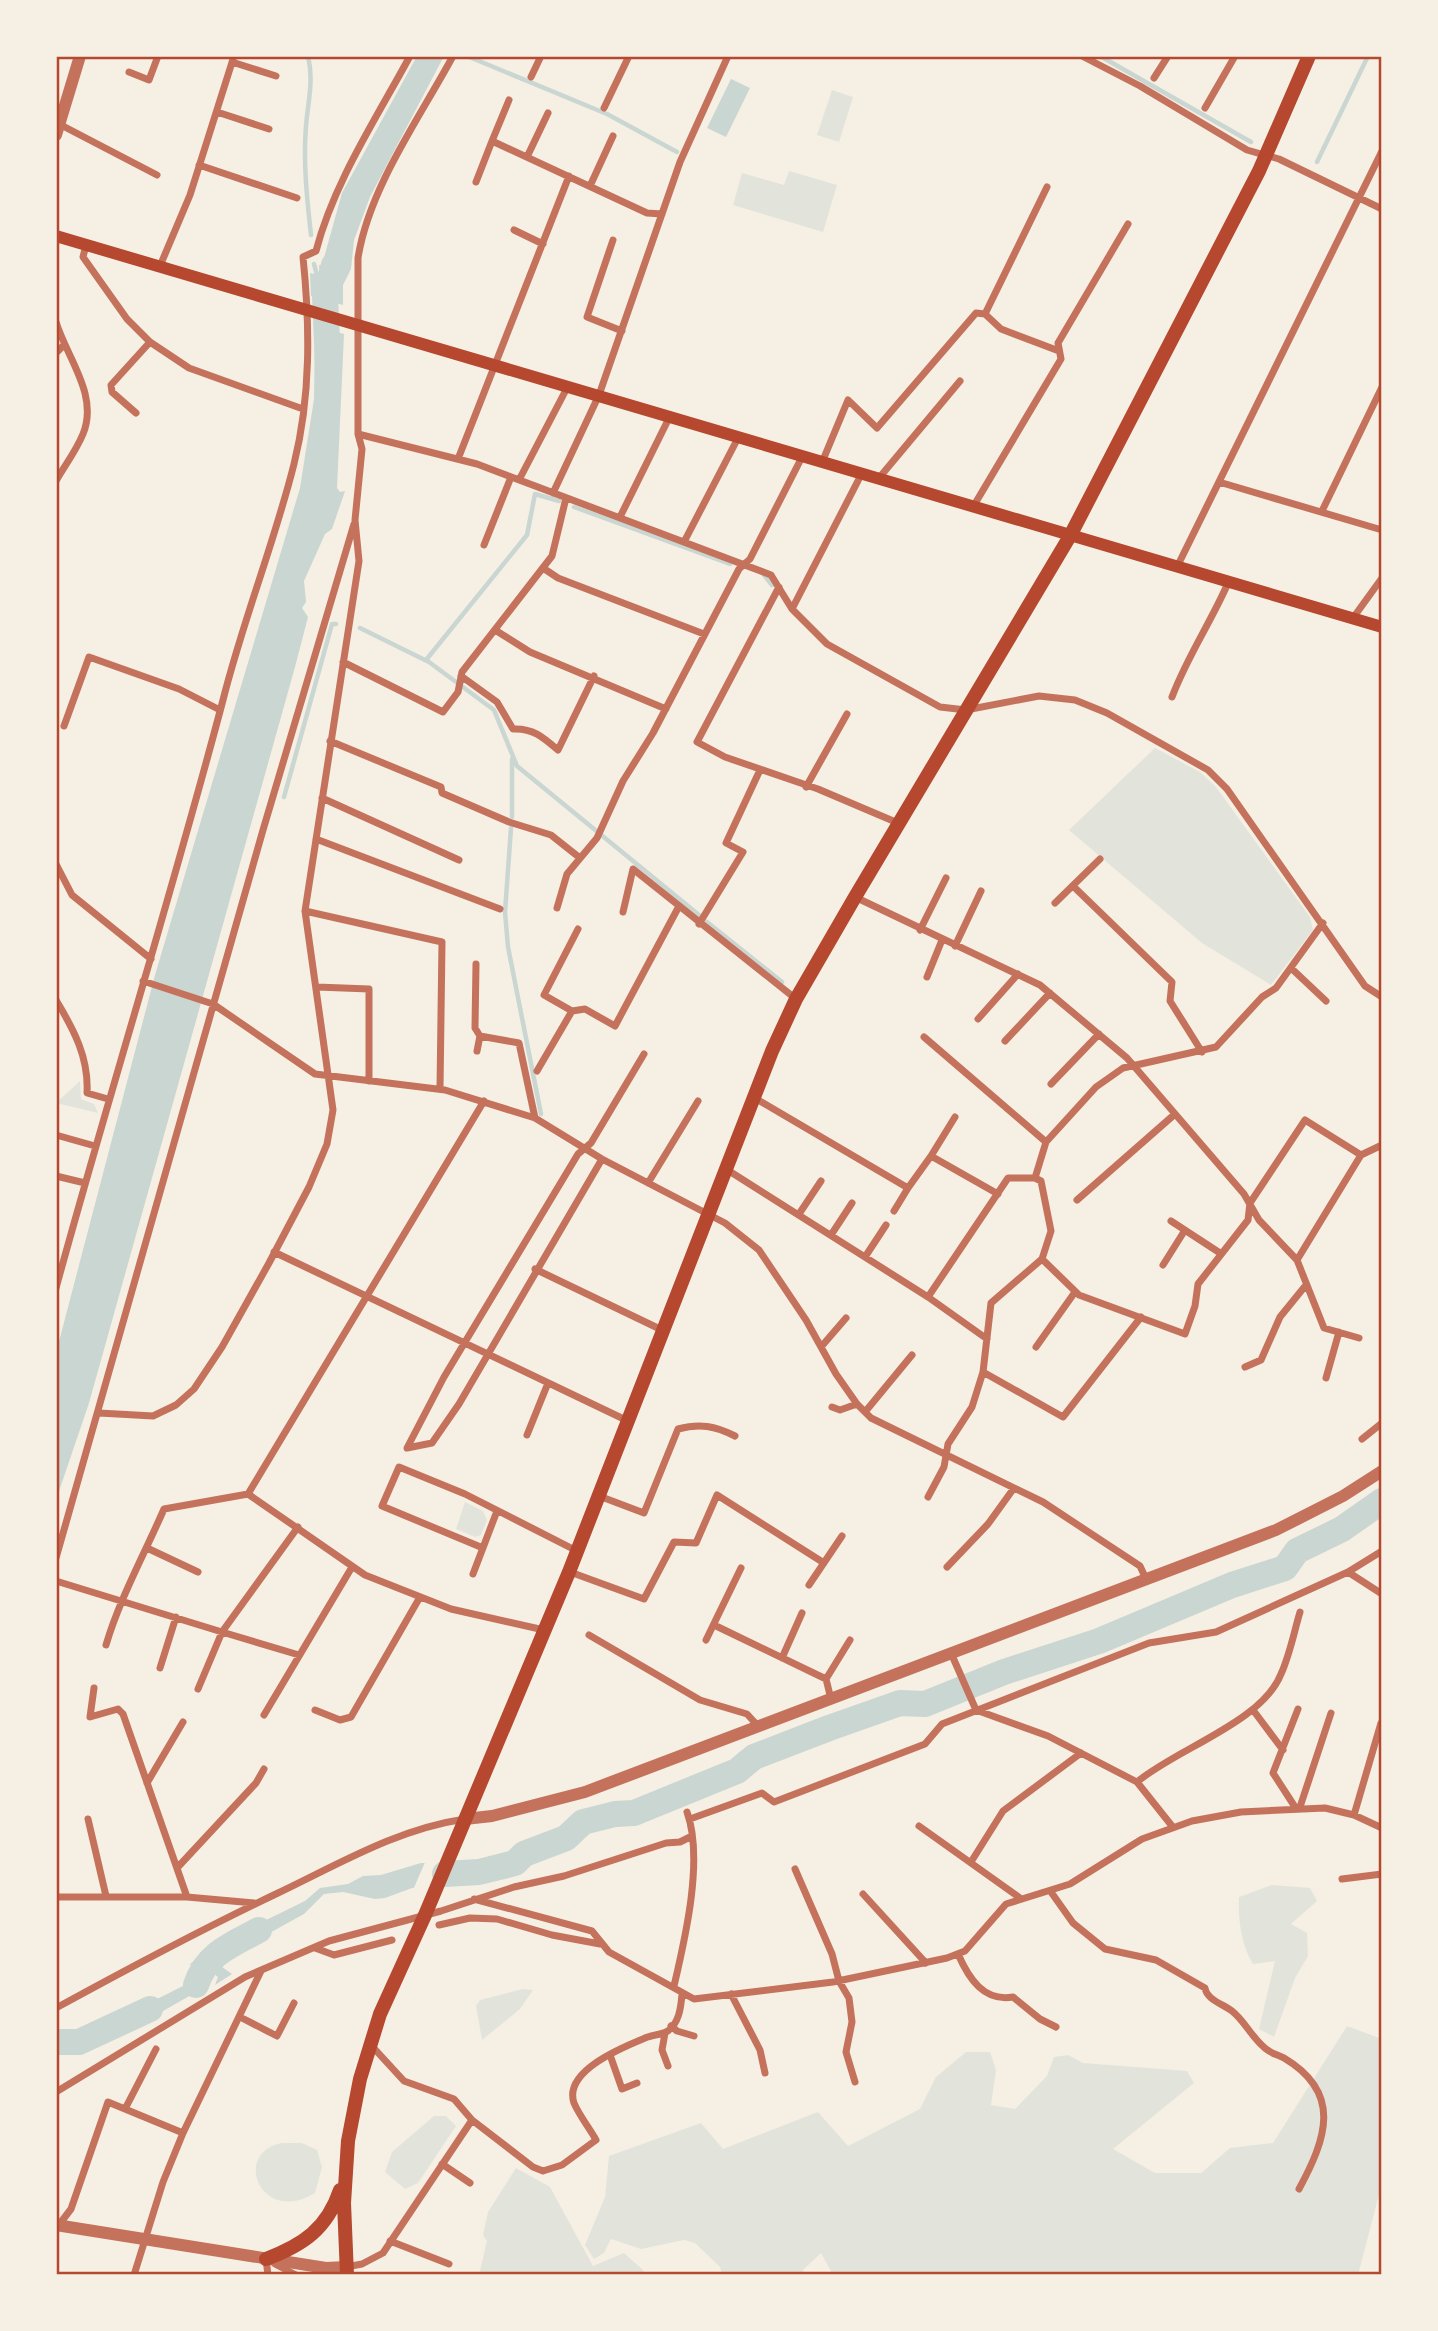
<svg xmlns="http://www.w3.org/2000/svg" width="1438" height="2331" font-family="'Fira Sans Condensed',sans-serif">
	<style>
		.green { fill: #e2e4dc }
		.water { fill: #c9d6d2 }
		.pier { fill: #f6efe4 }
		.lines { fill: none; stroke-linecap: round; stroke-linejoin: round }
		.stream { stroke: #c9d6d2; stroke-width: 4.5 }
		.river { stroke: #c9d6d2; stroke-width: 26 }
		.minor { stroke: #c5725c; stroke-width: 7 }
		.tertiary { stroke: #c5725c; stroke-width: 12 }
		.secondary { stroke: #b5482f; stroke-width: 12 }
		.primary { stroke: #b5482f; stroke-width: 14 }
		.neatline { fill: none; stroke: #b5482f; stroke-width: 2.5 }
	</style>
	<rect width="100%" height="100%" fill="#f6efe4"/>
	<path class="green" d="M832 90 853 97 839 142 817 135Z
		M789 171 837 185 823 232 733 205 742 173 784 185Z
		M1155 748 1200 772 1216 787 1310 917 1313 930 1271 985 1202 943 1069 830Z
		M80 1081 81 1099 94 1104 98 1113 56 1103Z
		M465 1502 483 1511 487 1520 481 1535 475 1537 456 1529Z
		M1272 1885 1310 1888 1317 1901 1291 1924 1307 1933 1308 1956 1295 1978 1274 2037 1259 2029 1275 1961 1253 1964C1241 1944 1238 1920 1239 1897Z
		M523 1989 533 1990 520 2009 482 2040 476 2006 480 2000Z
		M1347 2026 1382 2039V2183L1358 2275H833L821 2253 803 2270 804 2275H722L720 2267 695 2243 684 2240 641 2249 611 2239 604 2253 594 2259 585 2245 605 2197 609 2156 701 2123 723 2149 818 2112 848 2146 920 2109 936 2077 966 2052H990L996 2070 991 2105 1015 2109 1047 2076 1054 2057 1068 2055 1083 2063 1187 2071 1194 2083 1113 2149 1155 2173H1201L1230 2148 1273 2143Z
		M434 2116H446L456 2126 418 2183 405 2189 385 2172 392 2152Z
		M282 2143H302L317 2150 322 2167 315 2193C261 2226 231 2153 282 2143Z
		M516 2168 550 2187 593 2266 624 2253 643 2270 644 2275H479L487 2241 483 2235 488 2212Z"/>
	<path class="water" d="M417 56H444L370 197 354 240 351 269 343 285V305L311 296 310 273 320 275 319 265H322L342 193Z
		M731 79 750 88 726 137 707 128Z
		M315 326 344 334 337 488 340 492 345 491 332 529 325 534 304 581 306 602 302 608 308 617 295 667 89 1403 56 1500V1353L155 975 300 488 314 399Z
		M421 1863H457L465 1870 482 1874 457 1885 412 1888 385 1898 375 1899 343 1892 324 1894 304 1914 233 1953 223 1941 305 1901 320 1888 348 1884 363 1876 381 1875Z
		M209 1950 218 1964 232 1974 215 1985 218 1977 212 1972 203 1981 205 1987 107 2043 115 2035 121 2017 193 1981 195 1971 190 1964Z"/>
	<path class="pier" d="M458 1859 464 1865 454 1888 412 1892 426 1860Z"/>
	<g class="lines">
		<path class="stream" d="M308 56C314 81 308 101 306 126 303 162 307 199 311 235
			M467 56 607 114 677 152
			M1100 56 1251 142
			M1317 162 1368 56
			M314 264 318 279
			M574 507 730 564
			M764 575 772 585
			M360 628 429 662 494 710 517 766 699 915
			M426 660 527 535 535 494 559 501
			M284 797 332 624H336
			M512 817V759
			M511 828 505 912 508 947 541 1114
			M707 922 782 982"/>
		<path class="river" d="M328 365 325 296 334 265
			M445 1874 479 1872 515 1863 524 1854 566 1838 583 1822 615 1814 634 1813 737 1771 754 1757 829 1728 900 1703 925 1704 1004 1672 1099 1641 1232 1585 1285 1568 1297 1551 1342 1529 1382 1501
			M196 1985C206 1954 231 1945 259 1930
			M56 2042H79L150 2009"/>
		<path class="minor" d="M1082 56 1140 86 1247 150 1279 159 1382 209
			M232 62 276 76
			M129 72 149 80 158 56
			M531 77 541 56
			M1154 78 1168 56
			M509 100 492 141 647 213 662 214
			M604 108 629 56
			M1205 108 1235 56
			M217 112 269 129
			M59 124 157 175
			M527 157 548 113
			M199 165 297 198
			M476 182 492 141
			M590 186 613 136
			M1047 187 985 314 1001 329 1059 351
			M514 230 543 244
			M613 240 587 317 622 331
			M86 245 83 257 127 319 150 342 189 368 303 409
			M160 266 190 195 234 56
			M56 322C67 358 99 395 83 434 76 451 65 465 56 481
			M56 353 64 345
			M136 413 112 392 111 385 150 342
			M358 434 477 464 771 575 792 609 827 644 940 707 966 710 1039 696 1075 700 1107 713 1208 770 1227 789 1365 986 1382 997
			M458 459 569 176
			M823 460 848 400 877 428 976 313 985 314
			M879 478 960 381
			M519 480 568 386
			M1219 482 1382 530
			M553 493 599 395 680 162 728 56
			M973 507 1061 359 1058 343 1128 224
			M1322 511 1382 387
			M620 517 670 416
			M684 542 739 436
			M484 545 511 477
			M1177 567 1382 151
			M543 568 558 578 704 634
			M779 587 697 742 725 757 818 789 898 823
			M792 609 862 473
			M1353 618 1382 578
			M495 630 530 652 666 709
			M343 662 443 712 458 692 462 672 552 556 566 498
			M461 676 497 702 513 729C533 728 543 737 558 750L594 676
			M1172 697C1187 657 1211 622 1228 583
			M64 726 89 657 179 689 220 710
			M330 741 441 787 442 793 509 822 551 835 580 858
			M806 787 847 714
			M322 798 459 860
			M316 839 500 909
			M56 864 72 895 151 959
			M1073 886 1172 982 1170 1001 1202 1052
			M855 897 1040 985 1127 1058 1244 1194 1259 1220 1297 1260 1324 1328 1359 1338
			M1055 903 1100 859
			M557 908 567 874 597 838 623 781 653 733 739 569 750 559 803 455
			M305 911 442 942 440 1089
			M623 912 633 869 796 999
			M699 924 743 852 726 843 760 770
			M920 930 946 878
			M955 946 981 891
			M476 964 475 1028 480 1036 519 1043 535 1118
			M1291 968 1326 1001
			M927 977 942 940
			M143 981 213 1004 315 1074 445 1090 535 1118 602 1159 725 1223 759 1250 806 1320 836 1374 857 1404 871 1418 1043 1502 1140 1566 1146 1579
			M317 987 369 989V1081
			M56 1000C74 1030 89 1058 87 1093L108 1099
			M572 1011 544 995 578 929
			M978 1019 1018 974
			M924 1037 1046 1142
			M1005 1041 1050 993
			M477 1051 480 1036
			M537 1071 572 1011 585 1009 615 1026 678 908
			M1051 1084 1099 1034
			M753 1097 908 1188 931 1156 998 1194
			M56 1135 95 1146
			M931 1156 955 1117
			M602 1159 459 1404 432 1443 407 1448 444 1377 578 1154 591 1143 644 1054
			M726 1169 928 1297 987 1339
			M56 1176 85 1183
			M1035 1178 1041 1181 1051 1231 1042 1259
			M648 1183 698 1101
			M1077 1200 1175 1114
			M894 1211 908 1188
			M799 1214 821 1181
			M1171 1221 1220 1253
			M831 1235 852 1203
			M274 1252 628 1421
			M865 1257 886 1225
			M1297 1260 1361 1155 1382 1145
			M1163 1265 1185 1230
			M535 1269 662 1330
			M56 1288C110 1091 171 897 223 700 243 620 274 544 294 464 311 396 310 326 303 257L316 251C334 182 376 119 410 56
			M928 1297 1008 1178H1035L1046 1142 1096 1087 1123 1068 1216 1047 1262 997 1276 988 1323 923
			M821 1347 846 1318
			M1036 1347 1075 1292
			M1245 1367 1261 1360 1280 1317 1306 1285
			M983 1372 1063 1417 1141 1317
			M1326 1378 1339 1332
			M832 1407 840 1410 857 1404
			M865 1412 912 1355
			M99 1413 153 1416 176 1405 194 1389 222 1347 269 1263 309 1187 327 1144 333 1110 305 911 359 561 355 520 362 449 358 434V258C369 188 419 119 453 56
			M527 1435 548 1383
			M1362 1439 1382 1423
			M248 1494 484 1101
			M599 1496 644 1513 678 1429C700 1423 715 1426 735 1436
			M928 1497 944 1467 948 1444 972 1407 983 1372 991 1303 1042 1259 1079 1295 1185 1334 1195 1306 1198 1284 1248 1220 1250 1203 1305 1120 1361 1155
			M147 1548 198 1572
			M483 1548 382 1506 399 1467 465 1494 577 1551
			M56 1558 263 830 354 524
			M947 1567 988 1524 1014 1488
			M570 1572 644 1599 674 1542 696 1543 717 1495 824 1563
			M1348 1572 1382 1594
			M473 1574 497 1511
			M56 1581 222 1632 298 1527
			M809 1585 842 1536
			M714 1625 826 1679 831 1699
			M589 1635 700 1700 747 1714 758 1726
			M706 1640 741 1568
			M106 1645C120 1598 144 1555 164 1509L248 1494 365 1575 451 1609 544 1630
			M951 1653 976 1710 1048 1736 1137 1782 1172 1826
			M782 1658 802 1613
			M160 1668 176 1617
			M826 1679 850 1640
			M94 1688 90 1717 118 1709 123 1714 187 1897
			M198 1689 222 1632 299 1655
			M315 1710 340 1720 351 1717 420 1597
			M1253 1710 1283 1750
			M264 1715 352 1567
			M1137 1782C1178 1748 1262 1722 1281 1674 1290 1654 1294 1632 1300 1612
			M147 1783 183 1722
			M1295 1807 1273 1773 1298 1709
			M1300 1807 1331 1713
			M1354 1815 1381 1723
			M88 1819 106 1896
			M690 1819 762 1793 774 1802 925 1744 942 1724 1149 1643 1216 1632 1348 1572 1382 1551
			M919 1826 1020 1898
			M971 1862 1003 1811 1081 1753
			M177 1868 256 1783 264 1769
			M795 1869 832 1954 839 1981 849 1998 852 2022 846 2052 855 2082
			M1342 1879 1382 1874
			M1051 1892 1073 1923 1105 1949 1156 1960 1205 1988C1207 2000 1223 2004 1232 2011 1246 2022 1254 2042 1269 2051 1273 2054 1279 2055 1284 2058 1343 2093 1326 2139 1299 2189
			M863 1894 926 1963
			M56 1897H187L254 1903
			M474 1899 592 1931 609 1952 694 1999 833 1982 947 1958 965 1951 1006 1904 1070 1884 1142 1839 1192 1821 1241 1812 1325 1808 1354 1815 1382 1828
			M439 1925 470 1918 497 1919 552 1935 600 1944
			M315 1948 334 1955 392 1940
			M958 1954C969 1979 984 2002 1013 1997L1040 2019 1056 2027
			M674 1986C685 1939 704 1859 687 1812
			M731 1994 760 2050 765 2073
			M56 2008C129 1968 202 1929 278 1893 339 1864 397 1829 465 1819
			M240 2017 277 2036 294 2003
			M671 2026 677 2031 694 2036
			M665 2033 662 2050 668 2066
			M370 2044 404 2081 454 2099 472 2120 533 2167 543 2171 562 2165 596 2140C590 2129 579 2115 574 2103 563 2071 623 2047 645 2038 651 2035 660 2035 666 2032 679 2025 681 2007 682 1994
			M610 2055 622 2089 637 2083
			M56 2092 245 1977 329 1941 441 1911 514 1887 564 1876 666 1843 680 1842 692 1836
			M125 2109 156 2049
			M442 2164 470 2183
			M58 2226 71 2209 108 2102 183 2133
			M390 2241 449 2264
			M266 2259 268 2275
			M275 2264 296 2275
			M346 2267 362 2264 383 2253 472 2120
			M134 2275 163 2182 183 2133 261 1971"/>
		<path class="tertiary" d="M56 135 80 56
			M465 1819 492 1816 585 1792 1276 1530 1343 1496 1382 1471
			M56 2225 326 2268 346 2267"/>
		<path class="secondary" d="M56 236 1382 627"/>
		<path class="primary" d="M266 2259C303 2245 327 2229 340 2190
			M347 2275 344 2203 348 2141 360 2079 380 2014 425 1915 569 1572 772 1051 796 999 855 897 1070 536 1259 171 1309 56"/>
	</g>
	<rect width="1438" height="2331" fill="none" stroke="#f6efe4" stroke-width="116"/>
	<rect x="58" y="58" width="1322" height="2215" class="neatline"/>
</svg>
